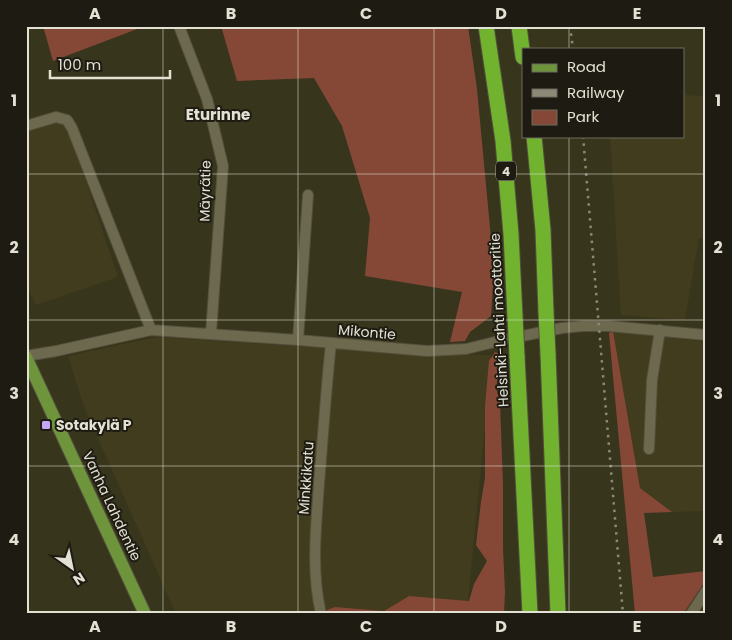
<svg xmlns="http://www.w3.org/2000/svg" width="732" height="640" font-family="Poppins,sans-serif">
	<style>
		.built { fill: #413c1d }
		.green { fill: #864836 }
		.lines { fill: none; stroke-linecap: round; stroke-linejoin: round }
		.minor-casing { stroke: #534f3b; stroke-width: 12 }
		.major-casing { stroke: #534f3b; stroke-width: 14 }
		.highway-casing { stroke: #534f3b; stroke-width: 17 }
		.minor { stroke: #6c694f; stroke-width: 10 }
		.major { stroke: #6f953c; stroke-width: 12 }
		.highway { stroke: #71b32f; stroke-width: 15 }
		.rail { stroke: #8c8976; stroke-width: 2.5; stroke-dasharray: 2.5 5; stroke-linecap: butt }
		.highway-bridge-casing { stroke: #534f3b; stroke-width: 17; stroke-linecap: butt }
		.highway-bridge { stroke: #71b32f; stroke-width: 15 }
		.grid { fill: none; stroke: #e3e1d3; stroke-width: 1; stroke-opacity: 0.55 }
		.poi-dot { fill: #c3a7f2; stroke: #1e1c12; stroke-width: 2 }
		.labels { text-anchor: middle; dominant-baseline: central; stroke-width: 4; stroke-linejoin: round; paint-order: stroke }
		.shield { fill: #1e1c12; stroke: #a8a699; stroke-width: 1 }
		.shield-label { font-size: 12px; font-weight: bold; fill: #e3e1d3 }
		.street-label { font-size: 14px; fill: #e3e1d3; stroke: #1e1c12 }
		.poi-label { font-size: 14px; font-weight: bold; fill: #e3e1d3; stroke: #1e1c12; text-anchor: start }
		.neighbourhood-label { font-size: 15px; font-weight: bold; fill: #e3e1d3; stroke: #1e1c12 }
		.neatline { fill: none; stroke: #e3e1d3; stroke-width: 2 }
		.grid-label { font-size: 16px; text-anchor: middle; font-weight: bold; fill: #e3e1d3 }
	</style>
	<rect width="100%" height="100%" fill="#38351d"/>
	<path class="built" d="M683 95 706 96V239L699 238 685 320 621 315 610 136H683Z
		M56 120 67 125 118 277 36 305 26 285V130Z
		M613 331 706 342V511L672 512 640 488Z
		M156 337 420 354 492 355 468 601 409 596 384 611 335 607 323 614H176L84 407 68 356Z"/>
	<path class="green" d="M43 26H145L53 61Z
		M221 26H468L477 89 494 270 491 316 470 332 465 341 450 342 462 292 365 276 370 218 342 126 314 78 237 81Z
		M613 331 640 488 672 512 644 513 653 577 706 571V580L683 614H635L609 333Z
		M495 352 507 357 500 365 496 388 500 402 503 485V548L505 592 504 614H325L327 610 335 607 384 611 409 596 469 601 474 584 487 561 476 545 481 502 485 478V406L489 361Z"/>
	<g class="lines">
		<defs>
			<path id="minor" d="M179 26 207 99 223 166 211 333
				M26 126 56 117 67 120 72 128 151 330
				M298 340 308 195
				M26 356 56 351 151 330 298 340 427 351 466 349 507 339 562 328 583 326H609L706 335
				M649 449 652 380 660 330
				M321 614C311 570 316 529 319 484 323 437 326 390 331 343
				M691 614 706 591"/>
			<path id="major" d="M26 357 145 614"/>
			<path id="highway" d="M486 26 503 141 511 234 515 316
				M519 26 523 57
				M534 136 543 230 546 312
				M548 354 558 614
				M517 356 530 614"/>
		</defs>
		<use href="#minor" class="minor-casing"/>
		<use href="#major" class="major-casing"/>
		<use href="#highway" class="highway-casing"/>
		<use href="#minor" class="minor"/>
		<use href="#major" class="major"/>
		<use href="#highway" class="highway"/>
		<path class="rail" d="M570 26 573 49
			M583 136 623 614"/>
		<defs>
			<path id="highway-bridge" d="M546 312 548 354
				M515 316 517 356"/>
		</defs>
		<use href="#highway-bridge" class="highway-bridge-casing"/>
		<use href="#highway-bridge" class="highway-bridge"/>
	</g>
	<path class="grid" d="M163 26V614M298 26V614M434 26V614M569 26V49M569 136V614M26 174H706M26 320H706M26 466H706"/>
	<rect class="poi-dot" x="41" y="420" width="10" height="10" rx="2.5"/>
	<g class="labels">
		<rect class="shield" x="496" y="161.5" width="20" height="19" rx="4"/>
		<g class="shield-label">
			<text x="506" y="171">4</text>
		</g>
		<g class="street-label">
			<text transform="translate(205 191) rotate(-89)">Mäyrätie</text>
			<text transform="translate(499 320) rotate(-93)">Helsinki-Lahti moottoritie</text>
			<text transform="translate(367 332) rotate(5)">Mikontie</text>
			<text transform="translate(306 478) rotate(-86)">Minkkikatu</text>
			<text transform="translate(112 506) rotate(65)">Vanha Lahdentie</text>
		</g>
		<g class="poi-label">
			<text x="56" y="425">Sotakylä P</text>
		</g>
		<g class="neighbourhood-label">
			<text x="218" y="114">Eturinne</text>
		</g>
	</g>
	<rect width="732" height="640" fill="none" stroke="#1e1c12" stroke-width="55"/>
	<rect x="522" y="48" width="162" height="90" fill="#1e1c12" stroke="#6d6b5f"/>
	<rect x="532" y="64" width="25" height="8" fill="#6f953c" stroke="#6d6b5f"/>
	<text x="567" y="72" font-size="15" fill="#e3e1d3">Road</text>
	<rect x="532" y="89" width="25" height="8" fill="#8c8976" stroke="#6d6b5f"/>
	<text x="567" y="98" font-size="15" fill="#e3e1d3">Railway</text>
	<rect x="532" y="110" width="25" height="15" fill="#864836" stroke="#6d6b5f"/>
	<text x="567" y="122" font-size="15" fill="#e3e1d3">Park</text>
	<g transform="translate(72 568) rotate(147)" stroke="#1e1c12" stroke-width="4" paint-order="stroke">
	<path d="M0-4L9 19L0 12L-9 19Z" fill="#e3e1d3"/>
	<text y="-8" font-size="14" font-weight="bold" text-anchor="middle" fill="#e3e1d3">N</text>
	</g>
	<path d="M50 70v8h120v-8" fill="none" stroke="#e3e1d3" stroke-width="2.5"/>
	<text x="58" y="70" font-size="15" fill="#e3e1d3" stroke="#1e1c12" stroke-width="4" paint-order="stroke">100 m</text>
	<rect x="28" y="28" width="676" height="584" class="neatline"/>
	<g class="grid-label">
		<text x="95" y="19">A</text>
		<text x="231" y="19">B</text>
		<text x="366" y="19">C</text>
		<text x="501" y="19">D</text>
		<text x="637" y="19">E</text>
		<text x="14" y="106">1</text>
		<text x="718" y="106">1</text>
		<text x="14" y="253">2</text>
		<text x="718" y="253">2</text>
		<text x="14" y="399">3</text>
		<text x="718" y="399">3</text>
		<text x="14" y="545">4</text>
		<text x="718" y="545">4</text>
		<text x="95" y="632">A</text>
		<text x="231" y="632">B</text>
		<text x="366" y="632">C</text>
		<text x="501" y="632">D</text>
		<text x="637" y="632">E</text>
	</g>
</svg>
